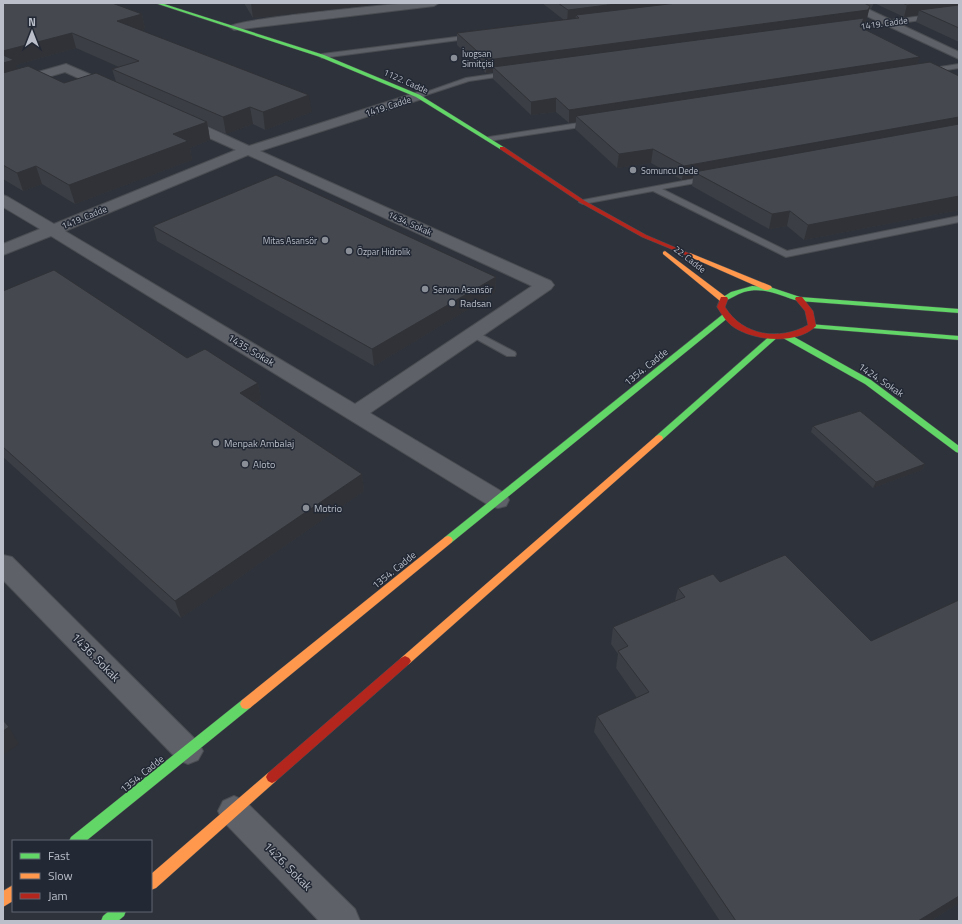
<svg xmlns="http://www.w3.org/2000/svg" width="962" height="924" font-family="'Titillium Web',sans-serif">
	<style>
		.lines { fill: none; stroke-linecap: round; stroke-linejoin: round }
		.lane-casing { stroke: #4a4d52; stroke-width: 2 }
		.street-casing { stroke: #4a4d52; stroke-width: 2 }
		.fast-casing { stroke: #4a4d52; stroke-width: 1 }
		.slow-casing { stroke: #4a4d52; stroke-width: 1 }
		.jam-casing { stroke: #4a4d52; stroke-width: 1 }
		.lane { fill: #5e6168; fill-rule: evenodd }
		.street { fill: #5e6168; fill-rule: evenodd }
		.fast { fill: #63d668; fill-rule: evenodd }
		.slow { fill: #ff974d; fill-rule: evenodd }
		.jam { fill: #b3261e; fill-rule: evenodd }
		.wall { fill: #3b3e44; fill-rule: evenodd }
		.shaded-wall { fill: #303237 }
		.building { fill: #45484f; stroke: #303237 }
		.poi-dot { fill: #898e97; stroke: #222834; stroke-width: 1.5 }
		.labels { text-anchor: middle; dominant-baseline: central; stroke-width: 3; stroke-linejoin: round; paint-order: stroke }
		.far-street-label { font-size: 9px; fill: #babfc9; stroke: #222834 }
		.far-poi-label { font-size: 9px; fill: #babfc9; stroke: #222834; text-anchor: start }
		.poi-label { font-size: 10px; fill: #babfc9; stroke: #222834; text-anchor: start }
		.street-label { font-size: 10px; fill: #babfc9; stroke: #222834 }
		.near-street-label { font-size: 12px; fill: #babfc9; stroke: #222834 }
	</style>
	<rect width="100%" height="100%" fill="#2e323a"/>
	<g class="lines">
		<defs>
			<path id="lane" d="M959 11V15L847 30 844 28 847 26Z
				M472 35 474 36V38L322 58 319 56 322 54Z
				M959 64V68L927 73 924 71 927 69Z
				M508 72 511 74 510 75 469 81 420 97 415 96 466 78Z
				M591 121 595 123 594 125 489 141 485 139 489 137Z
				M709 176 713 178 712 180 662 189 787 251 959 216V222L786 257 653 191 583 204 579 202 583 200Z
				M473 330 515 352 516 354 515 356H507L469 335 468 333 469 331Z"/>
			<path id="street" d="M408 3H439L434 6 234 30 229 27C235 19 386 5 408 3Z
				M842 3H855L959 52V59L843 5Z
				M66 64 117 86 119 89 117 92H109L65 72 3 90V82Z
				M418 92 422 93 424 96 422 99 260 151 551 281 554 285 551 289 370 413 506 494 509 500 506 506 498 508 490 506 51 236 3 255V244L40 229 3 207V195L8 197 54 224 236 150 176 123 174 120 176 117H186L249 146ZM248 155 532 286 355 404 65 231Z
				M3 555 12 557 198 742 203 751 198 760 188 764 178 760 3 580Z
				M234 796 245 801 355 909 360 921H319L223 821 218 811 223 801Z"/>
			<path id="fast" d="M155 3H161L324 55 420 95 505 148 500 149 416 97 320 57Z
				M752 286 770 287 800 297 959 309V313L799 301C780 296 764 286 744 292 737 294 731 299 724 301L720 299 731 292Z
				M722 315H725L729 317 451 543H445L443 540 445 537Z
				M809 324 959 336V340L812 328H809Z
				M772 334H778L779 336 662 440H656L655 438 656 436Z
				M783 334H789L871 380 959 446V453L956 452 865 384 783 338Z
				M246 699 250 700 252 704 250 708 86 841H69L71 837 242 700Z
				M109 911H126L124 916 118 921H101L103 916Z"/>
			<path id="slow" d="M665 251 726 297V301H720L663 254V252Z
				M690 253 771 286 772 288 768 290H765L688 256 687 255Z
				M659 435 662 436 663 438 662 440 409 664 405 666 401 664 399 661 401 658 656 436Z
				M448 536 451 537 453 540 451 543 250 708 246 709 242 708 240 704 242 700 445 537Z
				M272 771 276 773 278 777 276 781 156 888 151 890V874L268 773Z
				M13 885V901L3 907V891Z"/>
			<path id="jam" d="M500 147H504L585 201 646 235 693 255 690 257 688 256 642 237 581 203 500 149Z
				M721 297H727L728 299 725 307C743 336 779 341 808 325L805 311 795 299 796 297H802L813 311 816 326C797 345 756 341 735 328 727 323 722 315 717 307Z
				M405 656 409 658 411 661 409 664 276 781 272 783 268 781 266 777 268 773 401 658Z"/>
		</defs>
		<use href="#lane" class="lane-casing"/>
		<use href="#street" class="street-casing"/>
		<use href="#fast" class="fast-casing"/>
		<use href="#slow" class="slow-casing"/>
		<use href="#jam" class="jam-casing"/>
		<use href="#lane" class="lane"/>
		<use href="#street" class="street"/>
		<use href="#fast" class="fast"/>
		<use href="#slow" class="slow"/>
		<use href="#jam" class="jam"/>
	</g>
	<path class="wall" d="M3 3 142 14 145 29 141 30 312 112 265 130 253 124 226 134 208 126 210 140 190 148 192 160 75 204 42 184 23 191 3 179ZM76 48 119 67 112 69 116 82 64 83 17 69 16 65Z
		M244 3H367L368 5 253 18Z
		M542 3H959V42L916 22 918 15 904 17 874 3 871 9 869 8 867 18 865 22H863L861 28 917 64 959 76V210L804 240 787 226 769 229 692 186 693 178 682 180 651 163 617 168 575 129 576 122 569 123 556 112 531 115 493 79V72L486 73 457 45V33L564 20Z
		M153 226 496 277 495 293 374 366 157 241Z
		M3 291 258 383 261 399 255 403 362 474 364 491 181 618 3 457Z
		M813 426 925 464 922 470 873 488 811 432Z
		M720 582 871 641 959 600V903L931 921H720L594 732 597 716 637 698 616 668 618 654 611 644 613 627 675 601 678 588Z"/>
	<path class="shaded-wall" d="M251 3H367L368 5 253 18Z
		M623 3H716L576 15 575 21 567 22 568 10Z
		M924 3H959V10H919L918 15 904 17 907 5Z
		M870 6 867 18 865 22H863L861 30 493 67V72L486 73 487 60Z
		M142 14 145 29 120 36 117 21Z
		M72 33 76 48 16 65 19 76 3 81V51Z
		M920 57 916 69 576 116V122L569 123V110Z
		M309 95 312 112 265 130 263 112Z
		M556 98V112L531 115V102Z
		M250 107 253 124 226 134 223 117Z
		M959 117V130L694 172 693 178 682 180 684 166Z
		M207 122 210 140 190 148 192 160 75 204 69 185 173 134Z
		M653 149 651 163 617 168 619 154Z
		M36 166 42 184 23 191 17 173Z
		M959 196V210L804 240 808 225Z
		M790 211 787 226 769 229 772 214Z
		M496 277 495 293 374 366 372 349Z
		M258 383 261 399 243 409 240 393Z
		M925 464 922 470 873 488 876 482Z
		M362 474 364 491 181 618 175 601Z
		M9 727 19 744 3 755V731Z
		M959 896V903L931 921H918Z"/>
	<path class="building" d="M3 3H112L142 14 117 21 309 95 263 112 250 107 223 117 112 69 139 61 72 33 3 51Z
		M558 3H623L568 10Z
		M677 3H864L870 6 868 10 487 60 457 33 579 18 576 15Z
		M902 3H924L907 5Z
		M959 5V28L919 10Z
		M864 18 860 27 920 57 569 110 556 98 531 102 493 67Z
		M3 55 14 60 3 63Z
		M930 62 959 76V117L684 166 653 149 619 154 576 116Z
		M28 66 64 83 96 73 207 122 173 134 188 141 69 185 36 166 17 173 3 165V73Z
		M959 124V196L808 225 790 211 772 214 694 172Z
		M276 175 496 277 372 349 153 226Z
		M54 270 187 358 205 349 258 383 240 393 362 474 175 601 3 447V291Z
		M860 411 925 464 876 482 813 426Z
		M785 555 871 641 959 600V896L918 921H736L597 716 649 692 618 651 628 646 613 627 685 597 678 588 713 574 720 582Z
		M3 720 9 727 3 731Z"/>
	<g class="poi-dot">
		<circle cx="454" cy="58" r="4"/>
		<circle cx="633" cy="170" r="4"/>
		<circle cx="325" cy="240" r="4"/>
		<circle cx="349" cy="251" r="4"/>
		<circle cx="425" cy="289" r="4"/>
		<circle cx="452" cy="303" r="4"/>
		<circle cx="216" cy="443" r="4"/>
		<circle cx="245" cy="464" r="4"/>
		<circle cx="306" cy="508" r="4"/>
	</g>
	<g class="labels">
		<g class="far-street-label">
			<text transform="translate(884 23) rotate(-8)">1419. Cadde</text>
			<text transform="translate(406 81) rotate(24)">1122. Cadde</text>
			<text transform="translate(388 106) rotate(-18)">1419. Cadde</text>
			<text transform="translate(84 217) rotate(-22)">1419. Cadde</text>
			<text transform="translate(410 223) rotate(24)">1434. Sokak</text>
			<text transform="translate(690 259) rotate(38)">22. Cadde</text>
		</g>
		<g class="far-poi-label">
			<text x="462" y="53">İvogsan<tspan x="462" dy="10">Simitçisi</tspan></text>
			<text x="641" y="170">Somuncu Dede</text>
			<text x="317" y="240" text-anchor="end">Mitas Asansör</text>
			<text x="357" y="251">Özpar Hidrolik</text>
			<text x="433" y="289">Servon Asansör</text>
		</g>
		<g class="poi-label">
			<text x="460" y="303">Radsan</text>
			<text x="224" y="443">Menpak Ambalaj</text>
			<text x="253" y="464">Aloto</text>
			<text x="314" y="508">Motrio</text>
		</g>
		<g class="street-label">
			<text transform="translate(251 350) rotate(31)">1435. Sokak</text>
			<text transform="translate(646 367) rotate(-39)">1354. Cadde</text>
			<text transform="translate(881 380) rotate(34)">1424. Sokak</text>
			<text transform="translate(394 570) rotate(-39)">1354. Cadde</text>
			<text transform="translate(142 774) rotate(-39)">1354. Cadde</text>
		</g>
		<g class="near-street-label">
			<text transform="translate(96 657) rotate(45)">1436. Sokak</text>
			<text transform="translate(288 866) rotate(45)">1426. Sokak</text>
		</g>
	</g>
	<rect width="962" height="924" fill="none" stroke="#babfc9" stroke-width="8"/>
	<rect x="12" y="840" width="140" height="72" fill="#222834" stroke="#5f6470"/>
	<rect x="20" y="853" width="20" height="6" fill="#63d668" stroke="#5f6470"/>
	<text x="48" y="860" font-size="12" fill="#babfc9">Fast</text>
	<rect x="20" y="873" width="20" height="6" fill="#ff974d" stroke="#5f6470"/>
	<text x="48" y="880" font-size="12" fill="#babfc9">Slow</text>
	<rect x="20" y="893" width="20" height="6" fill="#b3261e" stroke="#5f6470"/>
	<text x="48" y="900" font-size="12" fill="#babfc9">Jam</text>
	<g transform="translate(32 32)" stroke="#222834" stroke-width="3" paint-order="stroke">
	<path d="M0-3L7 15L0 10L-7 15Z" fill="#babfc9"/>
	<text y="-6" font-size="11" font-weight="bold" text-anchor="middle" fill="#babfc9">N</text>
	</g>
</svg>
